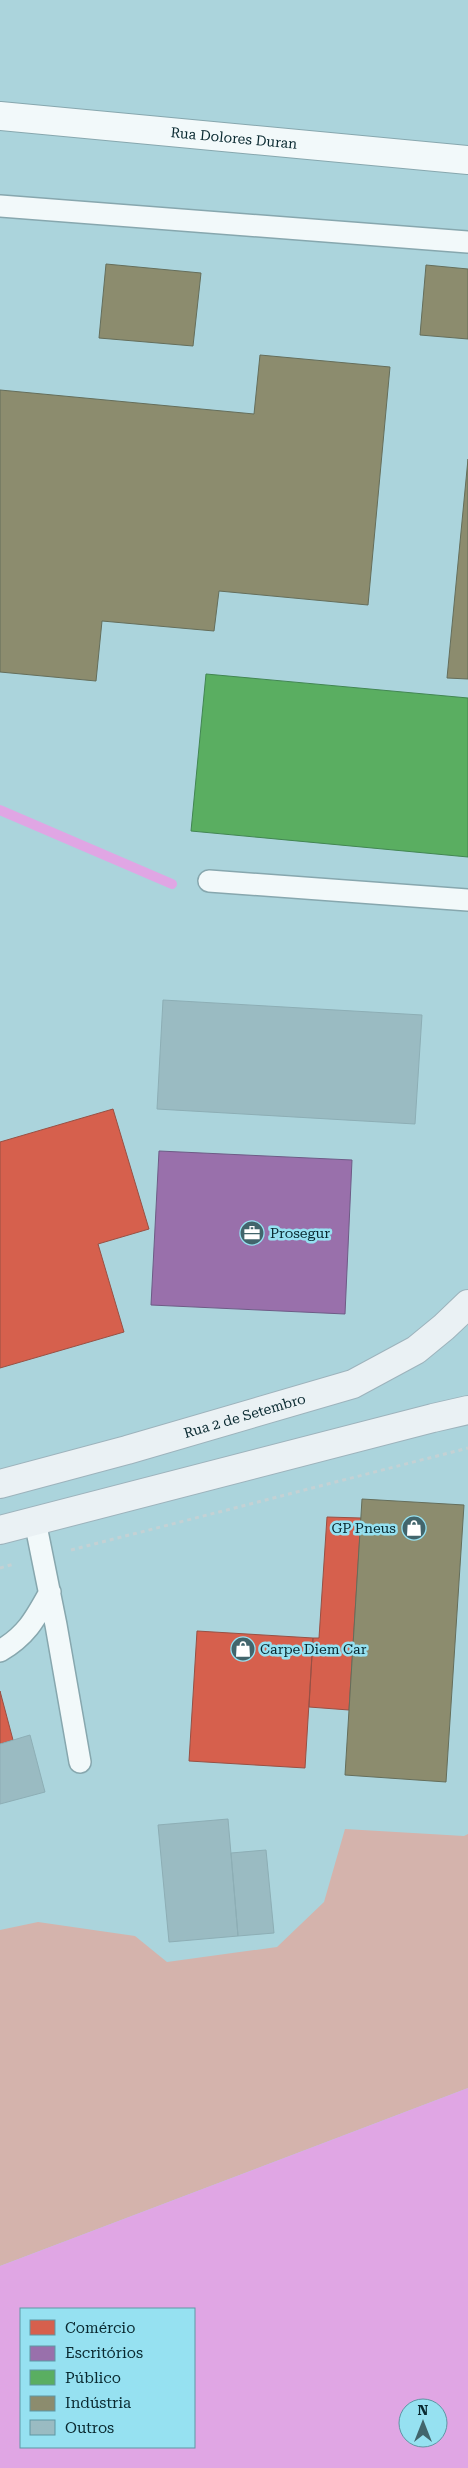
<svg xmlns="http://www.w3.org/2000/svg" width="468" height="2468" font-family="'Roboto Serif',serif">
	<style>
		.green { fill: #d4b3ac }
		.water { fill: #e0a6e4; fill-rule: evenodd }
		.shops { fill: #d6604d; stroke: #985044 }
		.offices { fill: #9970ab; stroke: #6e5b86 }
		.public { fill: #5aae61; stroke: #428652 }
		.industry { fill: #8c8c6e; stroke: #656e5b }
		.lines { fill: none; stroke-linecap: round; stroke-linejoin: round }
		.stream { stroke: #e0a6e4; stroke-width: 10 }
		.building { fill: #9abbc2; stroke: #8daeb5 }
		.service-casing { stroke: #87a7ae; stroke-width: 24 }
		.minor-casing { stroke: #87a7ae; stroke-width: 30 }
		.primary-casing { stroke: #9db3bc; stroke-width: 30 }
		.path { stroke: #c4d1d4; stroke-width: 3; stroke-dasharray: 4 4; stroke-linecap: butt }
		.service { stroke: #f2f9fa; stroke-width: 21 }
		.minor { stroke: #f2f9fa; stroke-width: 28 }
		.primary { stroke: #eaf1f4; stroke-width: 28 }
		.labels { text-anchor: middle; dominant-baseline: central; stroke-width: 5; stroke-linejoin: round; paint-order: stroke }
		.street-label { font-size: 14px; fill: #092930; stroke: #96e1f1 }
		.poi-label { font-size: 14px; fill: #092930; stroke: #96e1f1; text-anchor: start }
	</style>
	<rect width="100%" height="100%" fill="#abd4dc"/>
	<path class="green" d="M345 1829 464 1836 468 1834V2088L0 2266V1930L38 1922 135 1936 167 1962 277 1947 324 1902Z"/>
	<path class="water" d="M468 2088V2468H0V2266ZM21 2309H194V2447H21ZM408 2408H438V2438H408Z"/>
	<path class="shops" d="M113 1109 149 1229 98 1244 124 1332 0 1368V1142Z
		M327 1517 361 1518 349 1710 309 1707 313 1638H319Z
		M197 1631 313 1638 305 1768 189 1761Z
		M0 1691 13 1740 0 1744Z"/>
	<path class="offices" d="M159 1151 352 1160 345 1314 151 1305Z"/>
	<path class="public" d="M206 674 468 698V857L191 831Z"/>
	<path class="industry" d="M106 264 201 273 193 346 99 338Z
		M426 265 468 269V339L420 335Z
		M260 355 390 367 368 605 219 591 214 631 102 621 96 681 0 672V390L254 414Z
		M468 459V679L447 678Z
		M362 1499 464 1505 446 1782 345 1775Z"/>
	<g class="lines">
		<path class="stream" d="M0 810 172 884"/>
	</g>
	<path class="building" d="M163 1000 422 1015 415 1124 157 1109Z
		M30 1735 45 1792 0 1804V1744Z
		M228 1819 238 1936 169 1942 158 1825Z
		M266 1850 274 1933 238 1936 231 1853Z"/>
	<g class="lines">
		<defs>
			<path id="service" d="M0 206 468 242
				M209 881 468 900
				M35 1521 56 1625 80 1762
				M0 1651C27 1635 35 1619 50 1592"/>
			<g id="minor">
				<path id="s1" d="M0 116 468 160"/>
			</g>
			<g id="primary">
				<path id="s2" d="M0 1484 127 1450 353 1384 416 1350 444 1327 468 1304"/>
				<path d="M0 1530 433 1418 468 1410"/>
			</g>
		</defs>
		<use href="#service" class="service-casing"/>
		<use href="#minor" class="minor-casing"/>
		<use href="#primary" class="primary-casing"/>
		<path class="path" d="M71 1550 468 1448
			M0 1568 14 1564"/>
		<use href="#service" class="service"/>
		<use href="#minor" class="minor"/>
		<use href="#primary" class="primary"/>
	</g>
	<defs>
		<symbol id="office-disc" viewBox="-11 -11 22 22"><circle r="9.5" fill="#42656c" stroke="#96e1f1"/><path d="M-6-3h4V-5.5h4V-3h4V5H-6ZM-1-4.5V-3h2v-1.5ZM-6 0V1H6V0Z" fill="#fff"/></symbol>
		<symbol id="shop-disc" viewBox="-11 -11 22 22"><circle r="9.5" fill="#42656c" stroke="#96e1f1"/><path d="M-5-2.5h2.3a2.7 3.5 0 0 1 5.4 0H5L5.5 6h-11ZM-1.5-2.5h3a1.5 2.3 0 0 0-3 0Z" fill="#fff"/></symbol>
	</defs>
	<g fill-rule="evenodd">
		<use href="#office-disc" x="238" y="1219" width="28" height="28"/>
		<use href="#shop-disc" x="400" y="1514" width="28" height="28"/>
		<use href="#shop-disc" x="229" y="1635" width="28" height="28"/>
	</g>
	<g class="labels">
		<g class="street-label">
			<text stroke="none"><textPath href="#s1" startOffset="235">Rua Dolores Duran</textPath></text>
			<text stroke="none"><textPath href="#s2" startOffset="254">Rua 2 de Setembro</textPath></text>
		</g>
		<g class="poi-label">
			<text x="270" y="1233">Prosegur</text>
			<text x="396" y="1528" text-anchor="end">GP Pneus</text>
			<text x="260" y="1649">Carpe Diem Car</text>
		</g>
	</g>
	<rect x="20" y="2308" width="175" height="140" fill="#96e1f1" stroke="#5e97a4"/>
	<rect x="30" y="2320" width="25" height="15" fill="#d6604d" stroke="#5e97a4"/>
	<text x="65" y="2333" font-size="15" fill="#092930">Comércio</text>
	<rect x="30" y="2346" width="25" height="15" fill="#9970ab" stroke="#5e97a4"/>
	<text x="65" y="2358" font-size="15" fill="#092930">Escritórios</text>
	<rect x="30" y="2370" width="25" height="15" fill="#5aae61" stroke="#5e97a4"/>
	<text x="65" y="2383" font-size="15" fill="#092930">Público</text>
	<rect x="30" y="2396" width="25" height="15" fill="#8c8c6e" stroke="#5e97a4"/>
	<text x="65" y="2408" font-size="15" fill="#092930">Indústria</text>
	<rect x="30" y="2420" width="25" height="15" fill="#9abbc2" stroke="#5e97a4"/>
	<text x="65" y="2433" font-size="15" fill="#092930">Outros</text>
	<g transform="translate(423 2423)"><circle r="24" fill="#96e1f1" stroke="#5e97a4"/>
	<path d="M0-4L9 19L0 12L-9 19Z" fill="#42656c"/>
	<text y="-8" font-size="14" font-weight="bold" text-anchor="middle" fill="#092930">N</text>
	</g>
</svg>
